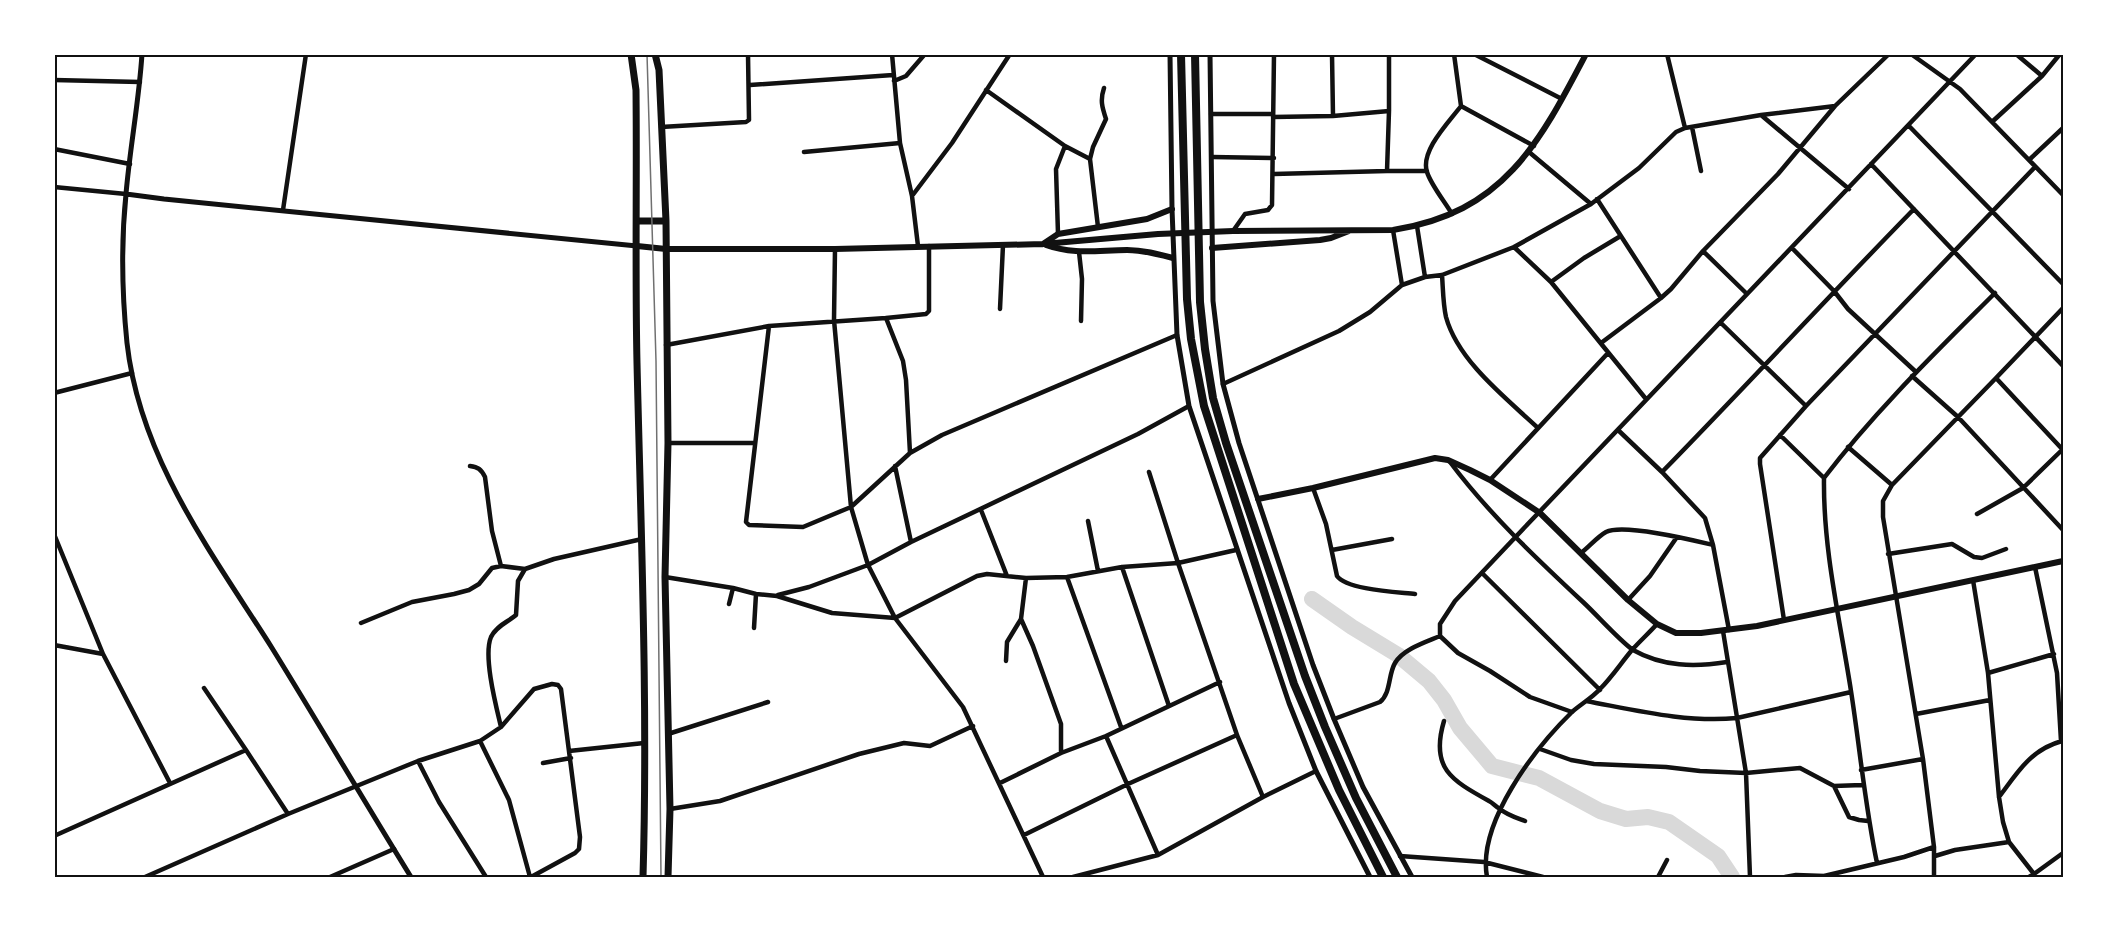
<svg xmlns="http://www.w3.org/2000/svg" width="2117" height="931" font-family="Ubuntu,sans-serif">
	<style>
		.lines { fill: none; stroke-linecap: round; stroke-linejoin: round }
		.river { stroke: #d9d9d9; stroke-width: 16 }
		.minor { stroke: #111; stroke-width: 4.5 }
		.tertiary { stroke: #111; stroke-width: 5 }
		.secondary { stroke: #111; stroke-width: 6 }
		.primary { stroke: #111; stroke-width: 7 }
		.trunk { stroke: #111; stroke-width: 8 }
		.tram { stroke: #707070; stroke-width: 1.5 }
		.neatline { fill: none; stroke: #111; stroke-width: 2 }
	</style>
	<rect width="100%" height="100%" fill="#fff"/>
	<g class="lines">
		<path class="river" d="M1312 599 1352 627 1398 655 1429 681 1444 700 1460 728 1492 766 1539 778 1600 811 1626 819 1648 817 1669 822 1718 856 1732 877"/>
		<path class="minor" d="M892 54 900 143 912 196
			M1332 54 1333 116
			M1474 54 1562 99
			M1667 54 1685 128
			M1911 54 1960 89 2063 195
			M2016 54 2042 76
			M54 80 140 82
			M894 81 906 76 925 54
			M750 85 893 75
			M986 90 1065 146 1090 159 1098 227
			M1461 106 1534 146
			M1211 114H1273
			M1761 115 1835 106 1889 54
			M1273 117 1333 116 1389 111V54
			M1993 121 2042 76 2060 54
			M1909 126 2063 284
			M661 127 746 122 749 120 748 54
			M1692 127 1701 171
			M54 149 130 164
			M804 152 900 143
			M1529 152 1591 204
			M1212 157 1274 158
			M1090 159 1093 147 1106 119C1102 107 1100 100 1104 88
			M2029 160 2063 128
			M1871 164 2063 366
			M1387 171H1427
			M1274 174 1387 171 1389 111
			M54 187 126 194
			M1597 199 1661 298 1671 289 1703 251 1778 174 1835 106
			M283 210 306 54
			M1452 214C1445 202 1431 185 1427 172 1420 151 1449 122 1461 106L1454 54
			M1417 226 1425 277
			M1393 230 1402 285
			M1233 231 1245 214 1268 210 1272 205 1274 54
			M1058 234 1056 169 1065 146
			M918 246 912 196 952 143 1010 54
			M1514 247 1591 204 1639 168 1676 132 1685 128 1761 115 1849 189
			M1792 248 1834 291 1848 309 1916 372
			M835 249 834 320 851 507 868 565 895 618 963 707 1043 877
			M1703 251 1747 294
			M1079 252 1082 279 1081 321
			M1442 275C1443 288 1443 304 1446 317 1458 361 1506 398 1538 428
			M1551 282 1584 258 1619 237
			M2063 308 1996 378 2063 450
			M1000 309 1003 245
			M886 318 926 314 929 311V246
			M1721 323 1806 406
			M769 326 746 522 749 525 803 527 851 507 910 453 942 435 1177 335
			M1601 343 1661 298
			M666 345 769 326 886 318 903 361 906 380 910 453
			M1912 376 1958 417 2063 530
			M1223 384 1339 331 1370 312 1402 285 1425 277 1442 275 1514 247 1551 282 1646 399
			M54 393 132 373
			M1618 430 1662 472C1747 385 1829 296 1914 209
			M1780 435 1824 478
			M668 443H755
			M1848 447 1892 485
			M1450 462C1489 514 1536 558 1583 602 1597 615 1619 640 1633 650 1663 667 1695 667 1727 662
			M470 466C478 467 481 469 485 477L492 531 501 566
			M895 466 911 542
			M1149 472 1178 563 1236 550
			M1662 472 1705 518 1713 545 1729 630
			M1490 480 1608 353
			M1313 488 1326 524 1337 576C1347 590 1398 592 1415 594
			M981 510 1007 576
			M1977 514 2023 488 2063 449
			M1088 521 1098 571
			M54 534 103 654 54 645
			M1332 550 1392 539
			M1581 553C1589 547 1597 537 1606 532 1624 523 1692 540 1713 545
			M1888 554 1952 544 1974 557 1982 558 2006 549
			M1122 567 1169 706
			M2035 567 2057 673 2061 741
			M1482 573 1600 690
			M665 577 733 588 756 594 777 596 832 613 895 618 977 576 987 574 1026 578 1067 577 1122 567 1178 563 1237 735 1263 797
			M1067 577 1121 727
			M1973 580 1988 673 1999 797 2003 822 2009 842 2034 874 2029 877
			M778 595 809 587 868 565 911 542 1138 434 1189 406
			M1628 600 1650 576 1677 537
			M729 604 733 588
			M1021 619 1026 578
			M1784 620 1760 464V458L1806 406 2035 167
			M361 623 412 602 454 594 469 590 479 584 492 568 501 566 525 569
			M754 628 756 594
			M103 654 170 783
			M1006 661 1007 642 1021 619 1033 646 1061 724V753
			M1988 673 2054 654
			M204 688 246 750
			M1586 701C1635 710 1687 723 1737 718L1851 692
			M1572 712 1530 697 1490 671 1458 653 1440 636V624L1455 601 1525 527 1976 54
			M1916 714 1990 700
			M1334 719 1380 702C1391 693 1388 675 1395 663 1403 649 1426 642 1440 636
			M1444 721C1430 768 1451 780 1489 801 1493 803 1496 807 1500 809 1507 815 1517 818 1525 821
			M501 727C496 706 483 656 491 637 496 626 508 622 516 615L518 581 525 569 554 559 642 539
			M668 734 768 702
			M1106 736 1158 855
			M480 741 509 800 530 877
			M1540 749 1571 760 1594 764 1666 767 1700 771 1746 773 1723 631
			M569 751 644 743
			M418 761 439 802 486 877
			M543 763 571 758
			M1861 770 1923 759
			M1000 783 1061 753 1106 736 1220 682
			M1834 786 1849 817 1859 820 1868 821
			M1999 797C2018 772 2030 750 2062 741
			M670 809 720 801 859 754 904 743 930 746 973 726
			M1024 835 1128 784 1237 735
			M54 836 246 750 288 814 418 761 480 741 501 727 534 689 552 684 558 685 561 689 580 837 579 849 575 853 531 877
			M1400 856 1484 862 1543 877
			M1935 856 1955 850 2009 842
			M1877 863C1865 806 1860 749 1851 691 1840 620 1823 550 1824 478 1875 411 1936 352 1995 293
			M2034 874 2063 853
			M1824 876 1904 857 1934 847
			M145 877 288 814
			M330 877 394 849
			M1073 877 1158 855 1263 797 1316 771
			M1487 877C1477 823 1535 748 1572 712 1581 704 1592 698 1600 689 1612 677 1621 663 1632 650 1640 641 1649 633 1657 624
			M1658 877 1667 860
			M1750 877 1746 773 1800 768 1834 786 1862 785
			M1785 877 1796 875 1825 876
			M1934 877V847L1923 759 1883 517V501L1892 485 1996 378"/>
		<path class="tertiary" d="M142 54C139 101 130 147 126 194 121 243 122 294 127 343 140 459 212 553 272 648 319 724 364 801 411 877
			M1170 54 1172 209 1177 335 1189 406 1289 703 1316 771 1370 877
			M1210 54 1213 301 1223 384 1239 443 1313 665 1334 719 1363 787 1412 877
			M126 194 164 199 637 246"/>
		<path class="secondary" d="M1043 244 1058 234 1147 219 1172 209
			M1046 245C1073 255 1099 250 1127 250 1143 250 1158 254 1173 258
			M637 246 666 249H835L1043 244 1158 234 1233 231 1393 230C1503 213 1539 144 1586 54
			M1212 248 1320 240 1331 238 1349 231
			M1258 499 1313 488 1435 458 1448 460 1470 470 1490 480 1540 513 1628 600 1657 624 1676 633H1701L1757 626 2063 561"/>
		<path class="primary" d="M631 54 636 90C637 181 635 272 637 363 641 534 648 706 643 877
			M655 54 659 70 666 221 668 443 665 577 670 809 668 877
			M637 221H666"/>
		<path class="trunk" d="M1181 54 1187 299 1191 339 1204 406 1294 684 1339 790 1383 877
			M1195 54 1200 302 1205 349 1213 398 1226 443 1305 676 1325 727 1356 798 1397 877"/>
		<path class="tram" d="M647 54 656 361 661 877"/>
	</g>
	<rect width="2117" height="931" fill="none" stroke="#ffffff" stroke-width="111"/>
	<rect x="56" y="56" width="2006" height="820" class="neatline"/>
</svg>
